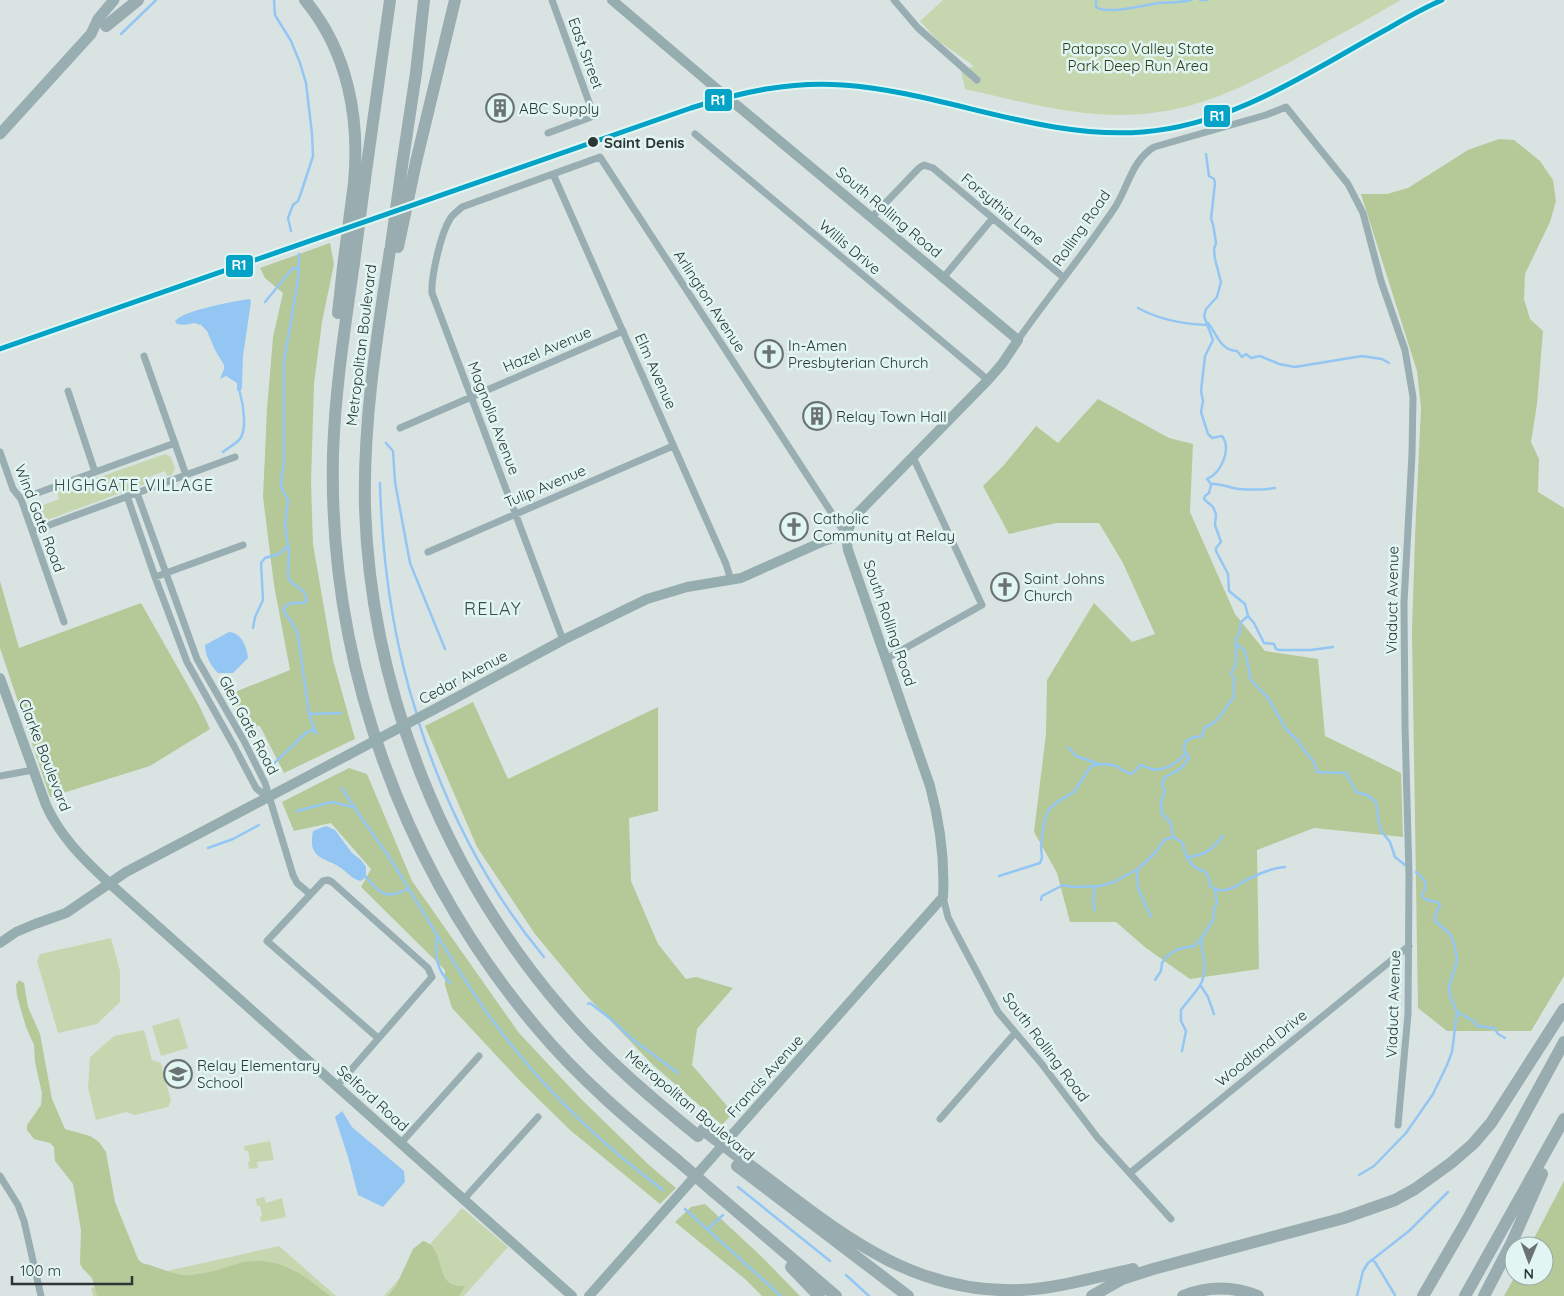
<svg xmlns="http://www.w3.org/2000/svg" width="1564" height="1296" font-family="Quicksand,sans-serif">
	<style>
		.green { fill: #c6d7b0 }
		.forest { fill: #b5c898 }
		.water { fill: #94c6f3 }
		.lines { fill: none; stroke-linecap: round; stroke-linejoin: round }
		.stream { stroke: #94c6f3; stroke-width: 2.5 }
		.street { stroke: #98aeb2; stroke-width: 7 }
		.secondary { stroke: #96adaf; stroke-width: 10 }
		.primary { stroke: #98aeb2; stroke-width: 11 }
		.highway { stroke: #99acaf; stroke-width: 12 }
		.rail { stroke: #98a5a6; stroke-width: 2.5; stroke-dasharray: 8 4; stroke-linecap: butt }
		.secondary-bridge { stroke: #96adaf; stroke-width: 10 }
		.highway-bridge { stroke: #99acaf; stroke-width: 12 }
		.rail-1-casing { stroke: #e1f6f3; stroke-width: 9 }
		.rail-1 { stroke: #02a3c6; stroke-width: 5 }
		.stop-dot { fill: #2e3635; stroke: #e1f6f3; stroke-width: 2 }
		.labels { text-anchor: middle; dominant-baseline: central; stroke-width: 5; stroke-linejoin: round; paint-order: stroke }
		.park-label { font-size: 15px; fill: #303a16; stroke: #e1f6f3 }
		.street-label { font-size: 15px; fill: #2e3635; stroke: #e1f6f3 }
		.poi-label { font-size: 15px; fill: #2e3635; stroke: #e1f6f3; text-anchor: start }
		.stop-label { font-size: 15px; font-weight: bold; fill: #2e3635; stroke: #e1f6f3; text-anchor: start }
		.neighbourhood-label { font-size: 16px; letter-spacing: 1px; fill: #3a4c49; stroke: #e1f6f3 }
		.quarter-label { font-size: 18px; letter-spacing: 1px; fill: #3a4c49; stroke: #e1f6f3 }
		.line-badge { stroke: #e1f6f3; stroke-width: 2 }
		.badge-label { font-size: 14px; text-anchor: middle; font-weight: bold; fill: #fff }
	</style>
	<rect width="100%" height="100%" fill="#d9e4e2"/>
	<path class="green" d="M943 0H1401C1370 18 1339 35 1308 52 1256 81 1202 110 1142 114 1083 119 1023 102 965 89L961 71 974 66 937 40 920 21Z
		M165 454 171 457 175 468 172 475 167 476 165 471 144 479 145 484 42 522 35 519 31 508 34 501 37 500 40 506 59 499 57 492Z
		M111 938 120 971V1002L97 1024 58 1033 37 961 40 954Z
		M179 1018 188 1048 161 1056 152 1026Z
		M144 1030 152 1060 161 1063 171 1101 168 1107 135 1115 126 1112 96 1120 88 1088 90 1057 114 1036Z
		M270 1141 274 1160 257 1162 258 1168 249 1169 248 1162 250 1161 248 1151H245L244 1146Z
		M264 1197 266 1203 282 1198 286 1217 261 1222 260 1217 262 1216 260 1206H257L256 1199Z
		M462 1208 508 1247 464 1296H384Z
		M279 1246 336 1296H93L91 1288Z"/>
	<path class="forest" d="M1499 139 1514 140 1540 161 1553 180 1556 201 1550 222 1525 274 1524 299 1530 319 1543 331 1537 404 1531 442 1539 459 1538 492 1564 508V976L1531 1031H1447L1418 1008 1412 631 1415 537 1421 408 1417 371 1361 194H1387L1408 188 1468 150Z
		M330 243 334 264 322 322 314 384 311 482 313 544 333 660 355 739 284 773 260 726 246 724 230 694 290 670 274 585 263 497 267 409 273 337 283 293 265 278 260 268Z
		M1098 399 1169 438 1193 444 1190 512 1235 614 1265 651 1318 659 1325 736 1401 773 1403 837 1314 828 1257 850 1259 969 1190 979 1146 948 1116 922H1070L1057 873 1034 832 1046 734 1047 680 1094 603 1132 642 1155 634 1123 563 1099 523H1056L1009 534 983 486 1004 465 1036 426 1058 443Z
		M0 581 19 648 141 603 199 705 210 729 150 766 50 797 0 648Z
		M473 702 508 779 658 707V811L629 818 631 881 658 944 686 979 696 977 733 988 697 1029 692 1065 733 1113 722 1125 652 1064 584 993 535 934 477 847 425 726Z
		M349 768 367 774 412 881 519 1033 581 1099 649 1165 676 1188 660 1204 570 1130 521 1082 452 1008 445 985V970L361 887 371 869 331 823 294 831 282 802Z
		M19 980 24 983 28 1007 40 1034 52 1099 65 1129 90 1136 99 1142 106 1152 115 1202 138 1259 142 1263C155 1266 170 1273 183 1275 200 1276 221 1269 236 1264 276 1253 301 1273 330 1296H97L92 1278 83 1269 80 1264 81 1230 73 1184 55 1161 54 1147 50 1143 34 1139 27 1130V1125L41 1105 42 1093 35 1062 34 1045 26 1027 17 996 16 985Z
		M1564 1181V1296H1504L1515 1276H1544V1246H1530Z
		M705 1204 762 1257 800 1296H762L745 1279 675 1222 691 1207Z
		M423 1241C444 1246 436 1278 453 1285 456 1286 462 1286 465 1286L459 1296H388L396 1286 413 1249Z"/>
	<path class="water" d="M250 299 251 302 243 356 242 387 240 393 237 390V383L226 376 220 379 224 369V365L215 350 207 331 201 325 194 323 184 325 177 324 175 321C184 310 235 301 250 299Z
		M229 632C242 633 247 647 248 658L233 673H218C211 666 205 656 205 645Z
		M326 826 335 830 352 853 361 860 366 867V877L361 881C353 880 348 873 341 868 325 857 307 860 313 831Z
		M342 1111 352 1127 404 1171 405 1182 383 1207 358 1195 348 1157 335 1117Z"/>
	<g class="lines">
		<path class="stream" d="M274 0 275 15 291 41 300 63 306 83 312 134 313 156 301 193 298 201 293 205 288 218 291 231
			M1096 0V7C1108 15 1145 5 1159 3 1170 2 1180 3 1191 0
			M1200 0H1207
			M121 34 156 0
			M1206 154 1209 176 1214 179 1215 183 1211 219 1213 224 1216 243 1214 249 1215 259 1221 282 1217 297 1206 309 1204 316 1213 340 1205 356 1201 391 1203 401 1201 412 1208 434 1212 438 1222 436C1232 449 1221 473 1207 479L1211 484
			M299 254 298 280 284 361V463L281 483 282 489 288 500 285 525 289 552 288 577 290 581 304 592 307 600 304 603C296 603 287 601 283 610L294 626 298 635 309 714 316 734
			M265 302 293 268 299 269
			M1138 308C1160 320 1182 324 1207 325
			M1208 323C1217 334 1220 350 1237 351L1242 357 1246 354 1251 358 1260 356 1279 364 1295 367 1362 356 1382 359 1389 363
			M386 443 393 451 395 482 410 563 445 649
			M223 452C228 448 234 445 239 440 248 431 243 404 240 393
			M380 483C382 561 393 640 417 715
			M1211 484C1222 483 1229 488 1239 489 1251 490 1262 490 1275 488
			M1211 485 1209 493 1205 496 1204 499 1213 507 1216 514 1215 525 1221 542 1216 548V551L1228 574 1229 591 1245 604 1248 616 1254 623 1264 643 1274 644 1276 649 1279 650H1311L1333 647
			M253 628 255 617 263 600 261 563 265 558 279 554 288 546
			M1237 644 1245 651 1251 680 1268 698 1286 729 1298 741 1304 750 1314 762 1317 772 1346 773 1356 792 1367 795 1376 802 1379 823 1381 831 1390 842 1395 857 1405 865
			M309 714 341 713
			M418 720C445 805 487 888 544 957
			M1068 747 1076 756 1099 764
			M270 767 307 732 311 730 314 731
			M342 788C357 812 373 834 389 857 423 910 453 965 490 1017 538 1083 597 1141 663 1190
			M297 811 332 802 353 807
			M1173 837 1171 823 1162 814 1161 802 1165 790C1155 776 1175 774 1181 768 1184 765 1186 761 1189 758L1184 750 1185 742 1191 738 1202 736 1205 727C1220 723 1224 708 1234 697L1233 686 1235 680 1231 674 1236 664V639L1240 632 1241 622 1248 616
			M208 848 233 839 259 825
			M1188 857C1207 855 1211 850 1223 836
			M1138 869C1134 888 1144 900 1151 917
			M999 876 1040 863 1042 858 1041 846 1044 823 1048 810 1060 800 1074 792 1091 766C1098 764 1111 763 1118 767 1130 774 1131 778 1140 765 1144 766 1148 768 1152 769 1163 772 1179 762 1185 754
			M366 877C380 894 386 900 408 889
			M1215 889C1229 894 1239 883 1251 878 1262 872 1273 868 1285 867
			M1041 900 1042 896 1063 885 1073 887 1100 886 1114 882 1138 869 1155 853 1164 840 1173 837 1183 843C1183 852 1188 862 1196 868 1200 870 1204 870 1207 874 1209 878 1210 882 1210 886L1215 889 1217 903 1214 909 1213 920 1202 938 1194 946 1178 949 1166 957 1162 963 1161 971 1155 980
			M1095 910 1093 898 1095 886
			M437 937C435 955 436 970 450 983
			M1201 986 1208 997 1214 1014
			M588 1004 590 1003 612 1020 632 1039 678 1073
			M1457 1012 1472 1020 1478 1026 1494 1028 1498 1034 1505 1038
			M1182 1051 1186 1031 1181 1021V1010C1196 989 1207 986 1204 958 1203 951 1200 945 1202 939
			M1359 1175 1374 1166 1406 1133 1433 1094 1447 1065 1452 1052 1457 1012 1450 996 1449 986 1456 965 1457 957 1453 940 1449 933 1435 921 1436 913 1440 905 1439 903C1433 900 1424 902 1422 895 1429 883 1425 880 1416 872
			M738 1187 830 1261
			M685 1209 781 1296
			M708 1229 723 1215
			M1372 1260 1375 1262 1395 1295
			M846 1275 869 1296
			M1357 1296 1363 1271 1368 1263 1409 1231 1448 1192"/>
		<path class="street" d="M894 0 918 28 977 80
			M548 133 594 116 552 0
			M695 134 988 380
			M553 174 726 564 731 580
			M872 217 919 168 924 165 933 168 1063 277
			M943 278 992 219
			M1018 340C1045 301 1075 265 1102 226 1107 219 1113 211 1117 204 1129 183 1133 160 1154 147L1266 115 1286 107 1348 184 1363 213 1381 281 1405 350 1413 397 1412 454 1404 603 1405 726 1409 875 1408 1014 1398 1125
			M144 356 186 475
			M68 391 95 472
			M400 428 623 331
			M0 452 13 489 21 499 64 622
			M137 493 197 659 244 741 265 783 293 875 297 883 310 894
			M127 496 155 577 187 662 234 746 256 788 268 798
			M21 499 175 443
			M33 531 235 457
			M428 552 673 446
			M155 577 243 545
			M563 640 432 293C431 276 441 233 450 219 453 214 458 211 462 207L600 157 846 535
			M886 659 982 605 913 457
			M0 776 33 770
			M943 897 948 917 955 931 998 1012 1041 1063 1097 1137 1171 1219
			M337 1086 432 977 428 968 332 882 328 880 323 881 267 941 378 1038
			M940 1119 1015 1033
			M401 1143 479 1056
			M1130 1173 1409 946
			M0 1176 18 1205 24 1221 41 1296
			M464 1199 538 1117"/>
		<path class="secondary" d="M612 0 711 84
			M0 678 46 805C60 836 83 859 108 882L572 1296
			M452 700 563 640 647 599 687 587 741 578 824 541 846 535
			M0 943 16 932 35 924 66 913 126 872 348 755
			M589 1296 943 897C945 859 940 823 930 786L848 550C845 535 848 526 857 514L988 380 1002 364 1018 340 739 107"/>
		<path class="primary" d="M0 134 91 34 98 19 114 0"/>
		<path class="highway" d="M305 0C348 52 360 118 354 183
			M106 26 138 0
			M416 162 455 0
			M402 166 416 73 424 0
			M365 179 390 0
			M390 250C377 336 363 421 365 508 371 691 444 872 563 1010 603 1057 650 1097 698 1136
			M354 263C345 326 335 390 333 454 328 663 403 869 537 1028 578 1077 627 1119 677 1160
			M338 313 343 267
			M743 1160C830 1224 905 1295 1021 1290 1059 1288 1096 1277 1133 1269
			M737 1166 908 1296
			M714 1192 836 1296
			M791 1267 819 1296
			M1092 1296 1122 1279 1153 1269 1344 1218 1395 1200 1415 1189 1451 1163 1473 1144 1491 1123 1564 1009
			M1183 1296C1208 1286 1233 1286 1258 1296
			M1423 1296 1466 1222 1564 1042
			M1465 1296 1564 1119
			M1484 1296 1512 1242 1542 1174"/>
		<path class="rail" d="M0 349 691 108C741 92 791 81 843 85 944 92 1041 140 1143 132 1234 125 1312 70 1389 28 1406 18 1424 8 1442 0"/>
		<path class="secondary-bridge" d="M711 84 739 107
			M348 755 452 700"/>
		<path class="highway-bridge" d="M391 245 402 166
			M398 247 416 162
			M354 263 365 179
			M343 267 354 183
			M703 1130 743 1160
			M677 1160 714 1192"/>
		<defs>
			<path id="rail-1" d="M0 349 691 108C741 92 791 81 843 85 944 92 1041 140 1143 132 1234 125 1312 70 1389 28 1406 18 1424 8 1442 0"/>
		</defs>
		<use href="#rail-1" class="rail-1-casing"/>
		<use href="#rail-1" class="rail-1"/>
	</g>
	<defs>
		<symbol id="building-ring" viewBox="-11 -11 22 22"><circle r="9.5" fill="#e1f6f3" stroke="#6a7372" stroke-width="1.5"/><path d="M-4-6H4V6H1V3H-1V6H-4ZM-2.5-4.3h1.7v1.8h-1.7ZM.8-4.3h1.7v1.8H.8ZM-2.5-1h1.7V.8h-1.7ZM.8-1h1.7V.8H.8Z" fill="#6a7372"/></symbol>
		<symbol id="church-ring" viewBox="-11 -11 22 22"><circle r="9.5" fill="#e1f6f3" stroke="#6a7372" stroke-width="1.5"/><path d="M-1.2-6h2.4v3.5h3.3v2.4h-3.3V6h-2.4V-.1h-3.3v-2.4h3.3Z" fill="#6a7372"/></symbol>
		<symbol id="school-ring" viewBox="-11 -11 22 22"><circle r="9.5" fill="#e1f6f3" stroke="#6a7372" stroke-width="1.5"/><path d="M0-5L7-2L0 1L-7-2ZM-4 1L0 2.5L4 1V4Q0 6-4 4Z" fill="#6a7372"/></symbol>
	</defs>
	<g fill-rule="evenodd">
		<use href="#building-ring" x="484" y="92" width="32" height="32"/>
		<use href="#church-ring" x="753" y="338" width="32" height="32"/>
		<use href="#building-ring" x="801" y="400" width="32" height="32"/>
		<use href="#church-ring" x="778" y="511" width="32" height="32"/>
		<use href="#church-ring" x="989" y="571" width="32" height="32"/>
		<use href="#school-ring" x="162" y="1058" width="32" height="32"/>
	</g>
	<circle class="stop-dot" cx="593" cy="142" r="6"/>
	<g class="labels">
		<g class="park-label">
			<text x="1138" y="48">Patapsco Valley State<tspan x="1138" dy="17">Park Deep Run Area</tspan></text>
		</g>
		<g class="street-label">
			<text transform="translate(586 53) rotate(70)">East Street</text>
			<text transform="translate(1003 209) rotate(40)">Forsythia Lane</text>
			<text transform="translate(889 212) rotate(40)">South Rolling Road</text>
			<text transform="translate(1081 228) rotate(-55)">Rolling Road</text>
			<text transform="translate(850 247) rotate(40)">Willis Drive</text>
			<text transform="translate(710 301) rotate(57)">Arlington Avenue</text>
			<text transform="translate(361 345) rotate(-83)">Metropolitan Boulevard</text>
			<text transform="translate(547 349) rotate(-23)">Hazel Avenue</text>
			<text transform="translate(656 371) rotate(66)">Elm Avenue</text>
			<text transform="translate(494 418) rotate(69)">Magnolia Avenue</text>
			<text transform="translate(545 486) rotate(-23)">Tulip Avenue</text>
			<text transform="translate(40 518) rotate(69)">Wind Gate Road</text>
			<text transform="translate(1392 600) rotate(-89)">Viaduct Avenue</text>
			<text transform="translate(890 623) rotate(71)">South Rolling Road</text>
			<text transform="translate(463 677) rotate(-28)">Cedar Avenue</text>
			<text transform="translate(249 725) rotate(62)">Glen Gate Road</text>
			<text transform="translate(45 755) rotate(69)">Clarke Boulevard</text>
			<text transform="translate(1393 1004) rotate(-88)">Viaduct Avenue</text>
			<text transform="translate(1046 1047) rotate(53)">South Rolling Road</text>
			<text transform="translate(1261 1048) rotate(-39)">Woodland Drive</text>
			<text transform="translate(765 1076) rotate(-48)">Francis Avenue</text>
			<text transform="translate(373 1098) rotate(42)">Selford Road</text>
			<text transform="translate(690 1105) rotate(40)">Metropolitan Boulevard</text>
		</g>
		<g class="poi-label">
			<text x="519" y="108">ABC Supply</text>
			<text x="788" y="345">In-Amen<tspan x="788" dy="17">Presbyterian Church</tspan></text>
			<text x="836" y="416">Relay Town Hall</text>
			<text x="813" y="518">Catholic<tspan x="813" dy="17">Community at Relay</tspan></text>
			<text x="1024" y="578">Saint Johns<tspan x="1024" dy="17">Church</tspan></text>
			<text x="197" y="1065">Relay Elementary<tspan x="197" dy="17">School</tspan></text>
		</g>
		<g class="stop-label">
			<text x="604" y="142">Saint Denis</text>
		</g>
		<g class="neighbourhood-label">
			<text x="134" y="485">HIGHGATE VILLAGE</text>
		</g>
		<g class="quarter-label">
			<text x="493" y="608">RELAY</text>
		</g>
	</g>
	<g class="line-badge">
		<rect x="704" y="88" width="29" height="24" rx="5" fill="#02a3c6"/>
		<rect x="1203" y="104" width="28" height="24" rx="5" fill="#02a3c6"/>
		<rect x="225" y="254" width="29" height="24" rx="5" fill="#02a3c6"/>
	</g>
	<g class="badge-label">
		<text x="718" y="105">R1</text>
		<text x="1217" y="121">R1</text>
		<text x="239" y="270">R1</text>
	</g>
	<g transform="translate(1529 1261) rotate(181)"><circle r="24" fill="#e1f6f3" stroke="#99a9a7"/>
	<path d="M0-4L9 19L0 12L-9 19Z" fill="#6a7372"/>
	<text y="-8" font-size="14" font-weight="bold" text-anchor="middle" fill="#2e3635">N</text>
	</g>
	<path d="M12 1276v8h120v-8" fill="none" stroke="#2e3635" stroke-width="2.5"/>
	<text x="20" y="1276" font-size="15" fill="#2e3635" stroke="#e1f6f3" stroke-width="4" paint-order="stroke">100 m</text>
</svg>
